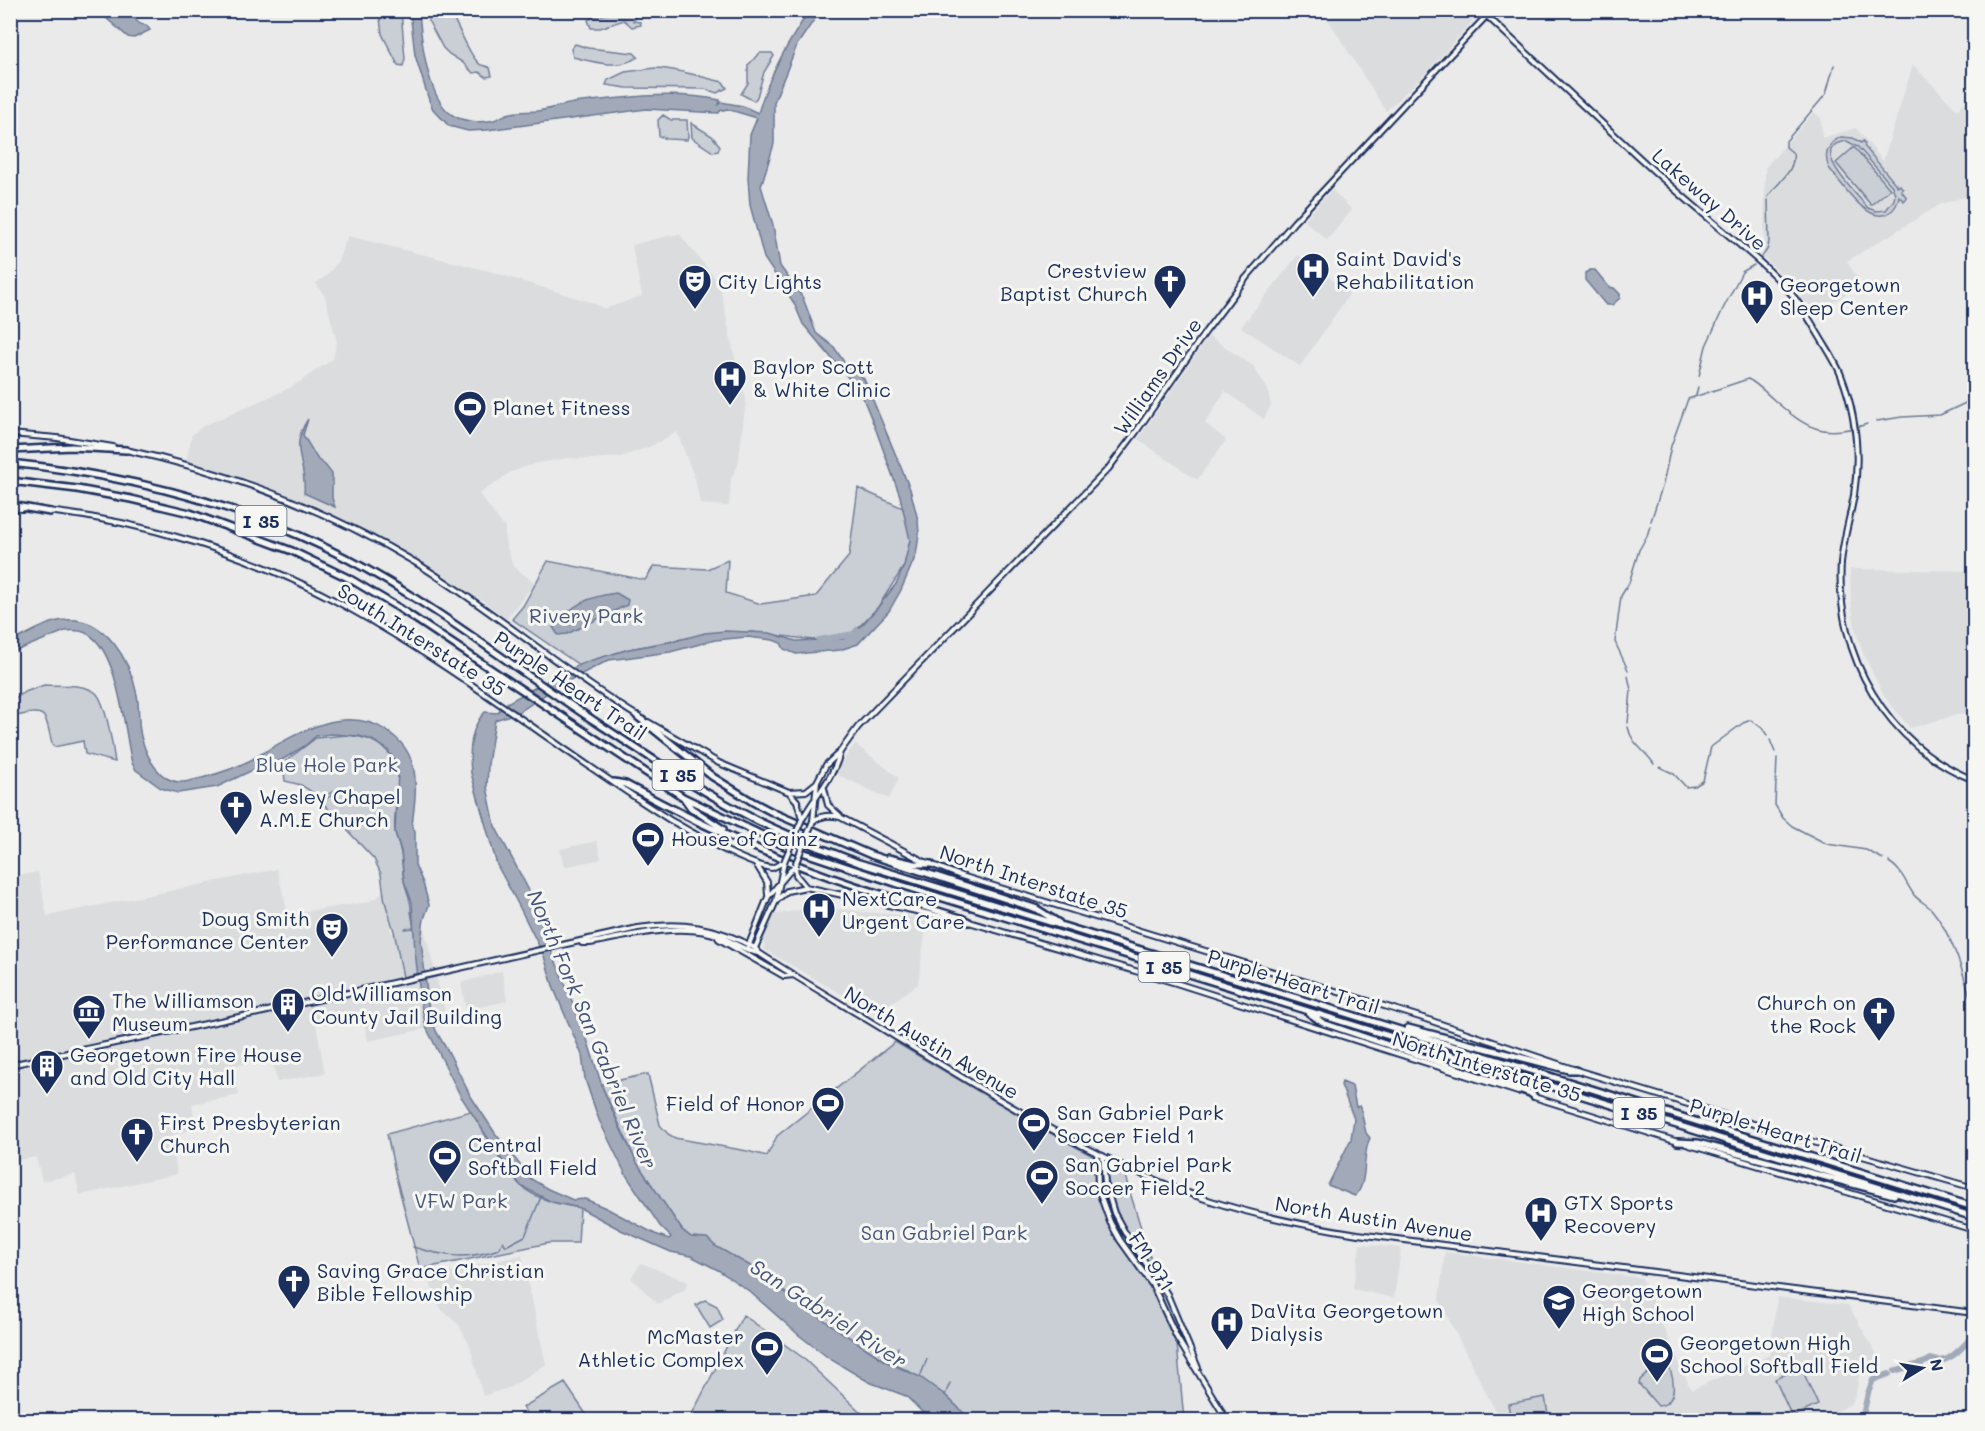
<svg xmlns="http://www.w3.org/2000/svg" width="1985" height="1431" font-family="Mali,sans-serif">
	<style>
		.built { fill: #dadcde }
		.green { fill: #caced5; stroke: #727e9a; stroke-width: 1.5; fill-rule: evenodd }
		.water { fill: #a2aaba; stroke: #6c7995; stroke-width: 1.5 }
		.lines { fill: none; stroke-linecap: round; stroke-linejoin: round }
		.stream { stroke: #6c7995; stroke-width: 1.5 }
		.river { stroke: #a2aaba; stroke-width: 6 }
		.secondary-casing { stroke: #1b2f5e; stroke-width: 8 }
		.motorway-casing { stroke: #1b2f5e; stroke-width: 10 }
		.secondary { stroke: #f6f6f2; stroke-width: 4 }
		.motorway { stroke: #f6f6f2; stroke-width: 5 }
		.secondary-bridge-casing { stroke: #1b2f5e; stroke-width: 8; stroke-linecap: butt }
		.secondary-bridge { stroke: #f6f6f2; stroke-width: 4 }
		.labels { text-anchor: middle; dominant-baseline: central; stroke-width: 6; stroke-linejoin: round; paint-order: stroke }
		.shield { fill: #f6f6f2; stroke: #5d6b8a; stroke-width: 1.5 }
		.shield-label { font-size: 18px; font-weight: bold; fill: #1b2f5e }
		.street-label { font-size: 20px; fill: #1b2f5e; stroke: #f6f6f2 }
		.poi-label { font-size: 20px; fill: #1b2f5e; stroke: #f6f6f2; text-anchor: start }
		.park-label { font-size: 20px; fill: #47577c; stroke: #f6f6f2 }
		.water-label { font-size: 21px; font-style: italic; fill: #44547a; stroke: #f6f6f2 }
	</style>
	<rect width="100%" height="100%" fill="#e9eae9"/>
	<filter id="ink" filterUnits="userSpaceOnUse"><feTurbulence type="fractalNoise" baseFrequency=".0167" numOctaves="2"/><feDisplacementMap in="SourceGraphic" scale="12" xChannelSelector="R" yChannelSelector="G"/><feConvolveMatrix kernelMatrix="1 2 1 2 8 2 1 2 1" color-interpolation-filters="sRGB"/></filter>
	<g filter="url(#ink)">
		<path class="built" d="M1345 10 1470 11 1476 17 1426 73 1386 111 1327 18Z
			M1913 65 1957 110 1974 94V194L1941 204 1847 261 1861 285 1818 311 1811 309 1790 282 1764 258 1765 168 1814 112 1821 118 1822 138 1856 128 1883 161Z
			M1332 190 1352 210 1327 240 1304 220Z
			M672 235H680L715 278 718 277 734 354 746 399 738 465 731 478 729 506 700 504 696 482 677 432 649 447 620 457 590 459 568 458 537 463 511 472 479 494 505 528V541L513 566 535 583 506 619 485 602 372 534 297 500 247 479 186 461 192 435 203 426 292 387 333 359 337 342 325 297 316 283 326 276 337 263 348 236 489 271 593 303 604 309 642 296 632 245Z
			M1298 255 1350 293 1300 366 1241 327Z
			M1209 336 1253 366 1267 388 1271 405 1264 419 1225 391 1205 423 1226 440 1197 480 1138 439Z
			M1850 569 1974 571V710L1910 728 1884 696 1862 651 1855 628 1851 601Z
			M855 744 899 778 889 799 834 773Z
			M597 841 601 859 564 867 560 849Z
			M277 869 288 914 368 902 378 897 384 889 391 933 424 928 448 1024 368 1041 363 1017 316 1025 325 1073 277 1082 272 1059 232 1066 239 1095 192 1104 196 1129 171 1135 177 1174 80 1195 75 1174 42 1181 36 1157 11 1162V877L38 872 47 916Z
			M815 907 927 918 918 984 876 1014 765 950 763 938 773 915Z
			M502 971 507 1001 466 1010 461 983Z
			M1360 1244 1401 1248 1394 1298 1353 1289Z
			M1445 1252 1642 1278 1691 1390 1770 1355 1777 1297 1848 1305 1879 1358 1860 1370 1856 1394 1852 1403 1821 1420H1500L1439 1300Z
			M522 1255 546 1364 511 1387 483 1396 470 1346 459 1325 441 1309 427 1277Z
			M641 1263 688 1282 685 1289 658 1304 631 1278Z"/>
		<path class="green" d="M379 11H401L405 59 403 66 398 65 382 34Z
			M426 11H449C457 22 471 60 481 65 484 66 487 66 490 68L492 76 486 77 479 72 473 73 462 62 449 54 443 48 429 22Z
			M620 11H636L637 15 633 21 640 22 641 25 632 27 624 20 600 28H591L588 20C596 14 610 14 620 11Z
			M575 44 588 48 634 53 638 57C619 70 594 62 573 57L571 49Z
			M760 53H772L774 56 764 72 757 97 754 101 741 94 748 83V65Z
			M655 68C680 69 700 77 723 82L727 88 717 93 705 89 627 88 606 85 608 80 625 72Z
			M663 115 671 120H687L688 136 687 140 667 139 659 136 658 120Z
			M691 123 712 136 720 146 718 151 713 152 692 138Z
			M1841 137 1853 138 1861 143 1863 141 1865 144 1864 146 1898 187 1900 185 1903 189 1901 190 1907 198 1904 201 1899 196C1898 203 1896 208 1890 212 1869 228 1841 182 1829 168 1823 154 1828 143 1841 137ZM1847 141 1858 147 1892 186 1895 194 1894 200 1886 210 1876 211 1868 208C1858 195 1804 145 1847 141Z
			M1854 147 1890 189 1871 205 1836 163Z
			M858 488 903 508 911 536 904 566 878 607 851 635 813 640 752 632 682 639 629 649 579 665 512 619 523 606 548 561 645 580 654 566 707 569 728 560 726 593 761 604 816 596 849 556Z
			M44 685C58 686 84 683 96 693 106 703 113 747 115 762L85 754 83 741 54 747 52 744C44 708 46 710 11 717V701L25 692Z
			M347 735C374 737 399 751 398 781 398 798 393 815 395 832 396 838 399 844 400 849 403 860 402 871 404 881 407 893 412 901 411 912L422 972 403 977 394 931 385 902 381 874 374 859 348 831 355 828 348 830 322 802 330 796 349 787H342L321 798 301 785 285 781 283 763 316 738Z
			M895 1042 1032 1123 1124 1173 1177 1344 1184 1420H971L945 1395 907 1370 887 1362 841 1332 783 1291 770 1277 715 1246 707 1239 691 1237 682 1230 637 1163 601 1084 648 1074 660 1125 668 1134 675 1138 747 1151 767 1156 777 1136Z
			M471 1111C487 1135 506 1179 531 1193 547 1202 563 1205 580 1208L578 1243H549L420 1269 396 1177 387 1134Z
			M705 1300 717 1306 723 1320 710 1328 696 1305Z
			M743 1315 802 1357 869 1420H689Z
			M1664 1359C1674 1371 1681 1403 1658 1406L1639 1384 1640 1380Z
			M1801 1367 1818 1405 1792 1417 1775 1379Z
			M565 1383 590 1420H530L523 1407Z
			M1545 1397 1549 1420H1511L1508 1404Z"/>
		<path class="water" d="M98 11H133C134 19 137 25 146 25L150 30 134 38 128 37Z
			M410 11H419C421 38 427 101 454 116 465 122 482 123 494 120 500 118 505 114 511 113 520 111 529 112 538 111 550 109 562 105 574 103 622 98 672 90 720 100L719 104 721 102 743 106 758 113C769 75 788 43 809 11H820L797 45 774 102V144L761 186 773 225 780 266 803 298 816 333 834 347 844 362 864 379 910 489 918 520 919 535 916 555 901 590 889 611 858 644 840 650 796 654 784 649 781 643 773 640 747 637 715 640 670 652 609 660 558 686 519 712 495 720 488 764 487 787 495 826 535 902 544 933 584 1030 603 1089 621 1130 637 1163 682 1230 691 1237 707 1238 715 1246 770 1277 783 1291 841 1332 887 1362 920 1377 945 1395 971 1420H930L906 1396 869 1382 830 1359 800 1336 749 1291 718 1270 691 1256 671 1252 621 1230 580 1208 552 1202 521 1186 502 1160 460 1095 426 1027 421 1004 415 951 412 902 404 881 401 851 395 832 398 772 395 761 387 749 372 740 359 736 331 734 316 736 306 745 282 760 259 767 217 787 178 793 161 788 136 770 132 763C124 730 119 652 88 634 81 630 73 630 65 631L11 653V642C27 635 47 621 65 620 106 616 130 661 137 695 140 710 137 726 142 740 147 757 159 781 179 782 187 783 195 779 202 778 217 774 235 768 249 761 289 738 342 701 387 731 423 754 416 790 412 826L415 831V865L423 883 429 905 424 919 421 940 429 1010 436 1031 450 1055 470 1095 495 1133 531 1179 548 1189 573 1200 585 1199 606 1208 655 1234 669 1239 671 1237 660 1226 626 1175 599 1120 585 1079 582 1055 554 989 544 956 518 904 497 865 471 773C469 753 470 727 485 712L497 713 505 704 556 676 586 662 629 649 675 641 705 633 725 631 770 633 796 641 843 639 851 635 863 624 878 607 896 584 904 566 910 540 900 496 876 430 861 393 803 324 794 303 764 258 750 205 748 178 750 135 757 118 727 109 720 111 719 113 646 109 487 130 468 131 449 126 433 109 429 100 415 55Z
			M1590 270H1595L1609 287 1614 288 1620 294V298L1612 305H1606L1585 280V273Z
			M308 419 303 435 318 460 325 465 332 474V498L335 507 304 493C307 461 288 449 308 419Z
			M616 593 628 600 627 605 567 634 558 635 553 627C573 604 587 597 616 593Z
			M1342 1082 1352 1086 1356 1107 1360 1106 1366 1133 1370 1138C1361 1155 1369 1182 1355 1196L1328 1185 1351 1139 1354 1119 1341 1085Z"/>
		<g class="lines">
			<path class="stream" d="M1768 197C1777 182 1796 172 1793 153L1786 147V141L1826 94 1834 65
				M1764 254 1768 248 1769 241 1768 200
				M1762 257 1763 255
				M1699 376 1706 346 1723 309 1742 272 1754 265
				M1696 395 1698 387
				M1877 421 1902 417 1940 415 1974 399
				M1651 521 1663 484 1671 446 1688 399 1748 379C1758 384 1766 393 1774 400 1807 429 1824 439 1867 424
				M1628 670 1615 642 1621 596 1629 583 1639 550 1647 536 1650 526
				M1628 676 1631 690 1628 723
				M1628 727C1631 744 1646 751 1654 764
				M1770 740 1775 752
				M1777 758 1775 805 1783 818 1792 826 1827 844 1866 850 1883 859
				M1660 767 1674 774 1686 787 1695 786 1703 781 1711 747 1743 723 1751 720 1762 728 1767 735
				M1889 862C1902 870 1905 882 1914 895 1919 901 1927 904 1932 910 1953 935 1965 979 1974 1010
				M405 929 413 928
				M413 1247C446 1257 467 1260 499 1249L503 1241 506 1246 525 1236 541 1197
				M892 1363 898 1347
				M920 1377 927 1359
				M945 1395 950 1383"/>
			<path class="river" d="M819 640 854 634 857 630
				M1895 1371C1907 1366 1920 1366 1931 1359 1948 1367 1963 1346 1974 1335
				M1862 1420 1868 1393 1873 1380 1889 1374"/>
			<defs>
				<path id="secondary" d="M1487 16C1543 68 1599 121 1655 172 1681 195 1707 217 1733 239 1751 255 1771 270 1787 289 1800 303 1810 320 1820 337 1827 349 1836 362 1841 375 1856 414 1860 455 1854 495 1850 518 1843 540 1841 563 1835 655 1887 746 1974 780
					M10 434 57 438 113 447
					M126 450C228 472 328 510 418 564 494 611 562 670 639 717
					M10 508 22 509
					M48 511C145 522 245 553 332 599 451 662 556 748 670 820 694 833 746 865 772 868L784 862
					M648 722 719 763 789 792 797 801 802 819
					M824 788 828 805 840 816
					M789 792 806 791 816 783
					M803 818C815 796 834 778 840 752
					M813 821C822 815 829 815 840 817L923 861 958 875 1420 1017 1576 1070 1803 1139 1974 1188
					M813 821 817 782 826 765 840 752 858 727 1108 469 1136 432 1206 331 1246 278 1294 222 1492 10
					M756 864 767 882 768 895
					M795 865 796 875 806 887 962 921
					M776 901 787 891 806 887
					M969 922 1176 983 1518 1092
					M717 936 719 939 784 976 794 975
					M582 943H590C630 936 670 924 710 933 727 937 741 950 758 953
					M748 947 768 897 794 866
					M755 948 776 901 784 862
					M10 1065 263 1012 638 928C681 921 717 927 755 948L759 953C803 982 849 1008 894 1036 995 1097 1095 1162 1208 1200 1257 1216 1307 1226 1358 1234L1974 1313
					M1534 1097 1678 1142
					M1686 1144 1974 1230
					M1097 1153 1098 1189 1110 1222 1120 1240 1153 1286 1177 1338 1227 1420
					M1103 1156 1105 1183 1114 1213 1124 1231 1167 1294 1198 1368"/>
				<path id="motorway" d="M10 450 72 447 126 450
					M10 463C128 475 243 504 348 559 437 606 515 669 599 724 651 758 703 793 758 821 791 837 825 850 859 863L1974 1207
					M10 481 77 489 131 499 190 513 292 551 350 579 399 608 683 797 787 847 901 885 1974 1217
					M10 505 50 512
					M637 716 713 777 753 802 774 813 871 855 1037 909 1059 923
					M614 782 625 784C698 824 777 860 856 886 891 898 926 907 961 918L969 922
					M684 798 691 808 723 829
					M888 858 915 864H931
					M1309 1013 1323 1023 1530 1093 1534 1096
					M1408 1028 1569 1070H1576
					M1677 1142 1698 1143 1894 1195"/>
			</defs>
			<use href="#secondary" class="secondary-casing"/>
			<use href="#motorway" class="motorway-casing"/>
			<use href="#secondary" class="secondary"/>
			<use href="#motorway" class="motorway"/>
			<defs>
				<path id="secondary-bridge" d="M784 862 802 819
					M795 865 813 821"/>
			</defs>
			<use href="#secondary-bridge" class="secondary-bridge-casing"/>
			<use href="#secondary-bridge" class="secondary-bridge"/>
		</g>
	</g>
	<defs>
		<symbol id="hospital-pin" viewBox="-11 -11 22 30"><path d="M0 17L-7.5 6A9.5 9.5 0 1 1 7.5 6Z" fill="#1b2f5e" stroke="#f6f6f2"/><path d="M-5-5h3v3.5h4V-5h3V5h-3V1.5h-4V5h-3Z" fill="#fff"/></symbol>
		<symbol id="theatre-pin" viewBox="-11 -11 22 30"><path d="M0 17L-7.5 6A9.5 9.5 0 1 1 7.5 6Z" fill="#1b2f5e" stroke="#f6f6f2"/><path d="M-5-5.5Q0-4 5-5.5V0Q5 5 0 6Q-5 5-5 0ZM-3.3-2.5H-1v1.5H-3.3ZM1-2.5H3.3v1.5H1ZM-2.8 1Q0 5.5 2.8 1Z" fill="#fff"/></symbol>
		<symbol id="church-pin" viewBox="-11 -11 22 30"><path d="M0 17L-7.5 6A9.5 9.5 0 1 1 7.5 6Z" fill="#1b2f5e" stroke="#f6f6f2"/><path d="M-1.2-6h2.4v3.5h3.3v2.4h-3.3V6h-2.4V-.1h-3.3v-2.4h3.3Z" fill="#fff"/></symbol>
		<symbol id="stadium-pin" viewBox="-11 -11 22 30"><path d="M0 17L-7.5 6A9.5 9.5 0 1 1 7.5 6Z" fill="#1b2f5e" stroke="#f6f6f2"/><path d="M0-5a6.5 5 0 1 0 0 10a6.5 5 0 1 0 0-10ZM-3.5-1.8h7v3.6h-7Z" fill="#fff"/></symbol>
		<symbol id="building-pin" viewBox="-11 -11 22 30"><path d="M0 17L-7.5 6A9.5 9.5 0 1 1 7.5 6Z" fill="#1b2f5e" stroke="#f6f6f2"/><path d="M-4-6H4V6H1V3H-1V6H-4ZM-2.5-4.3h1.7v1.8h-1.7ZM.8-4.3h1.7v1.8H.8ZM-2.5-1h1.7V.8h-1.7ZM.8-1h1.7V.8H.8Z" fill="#fff"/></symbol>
		<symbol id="museum-pin" viewBox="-11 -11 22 30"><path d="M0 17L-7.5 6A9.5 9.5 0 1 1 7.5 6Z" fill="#1b2f5e" stroke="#f6f6f2"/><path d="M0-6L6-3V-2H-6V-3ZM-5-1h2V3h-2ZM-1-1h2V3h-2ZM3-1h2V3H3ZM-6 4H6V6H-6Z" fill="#fff"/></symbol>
		<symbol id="school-pin" viewBox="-11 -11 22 30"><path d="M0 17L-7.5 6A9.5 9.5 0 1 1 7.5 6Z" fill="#1b2f5e" stroke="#f6f6f2"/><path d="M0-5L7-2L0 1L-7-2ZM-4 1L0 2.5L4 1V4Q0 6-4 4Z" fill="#fff"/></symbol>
	</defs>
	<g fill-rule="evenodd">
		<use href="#hospital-pin" x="1294" y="250" width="38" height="52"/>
		<use href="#theatre-pin" x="676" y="262" width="38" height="52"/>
		<use href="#church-pin" x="1151" y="262" width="38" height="52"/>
		<use href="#hospital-pin" x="1738" y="277" width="38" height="52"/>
		<use href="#hospital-pin" x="711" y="358" width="38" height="52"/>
		<use href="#stadium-pin" x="451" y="388" width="38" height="52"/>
		<use href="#church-pin" x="217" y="788" width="38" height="52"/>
		<use href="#stadium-pin" x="629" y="819" width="38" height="52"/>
		<use href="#hospital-pin" x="800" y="890" width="38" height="52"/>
		<use href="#theatre-pin" x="313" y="910" width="38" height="52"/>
		<use href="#building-pin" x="269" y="985" width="38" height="52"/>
		<use href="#museum-pin" x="70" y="992" width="38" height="52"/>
		<use href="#church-pin" x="1860" y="994" width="38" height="52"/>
		<use href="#building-pin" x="28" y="1047" width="38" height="52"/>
		<use href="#stadium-pin" x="809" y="1084" width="38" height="52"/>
		<use href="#stadium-pin" x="1015" y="1104" width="38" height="52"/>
		<use href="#church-pin" x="118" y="1115" width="38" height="52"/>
		<use href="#stadium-pin" x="426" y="1137" width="38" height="52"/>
		<use href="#stadium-pin" x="1023" y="1157" width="38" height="52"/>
		<use href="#hospital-pin" x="1522" y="1194" width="38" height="52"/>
		<use href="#church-pin" x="275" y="1262" width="38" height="52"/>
		<use href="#school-pin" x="1540" y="1282" width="38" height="52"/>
		<use href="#hospital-pin" x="1208" y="1303" width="38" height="52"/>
		<use href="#stadium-pin" x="748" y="1328" width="38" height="52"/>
		<use href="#stadium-pin" x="1638" y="1335" width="38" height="52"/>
	</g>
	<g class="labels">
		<g class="shield">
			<rect x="235.5" y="506" width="51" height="30" rx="4.5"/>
			<rect x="652.5" y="760" width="51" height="30" rx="4.5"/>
			<rect x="1138.5" y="952" width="51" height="30" rx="4.5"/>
			<rect x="1613.5" y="1098" width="51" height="30" rx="4.5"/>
		</g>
		<g class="shield-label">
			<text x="261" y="521">I 35</text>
			<text x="678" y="775">I 35</text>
			<text x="1164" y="967">I 35</text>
			<text x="1639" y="1113">I 35</text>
		</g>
		<g class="street-label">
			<text transform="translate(1710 199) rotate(41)">Lakeway Drive</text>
			<text transform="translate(1157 376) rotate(-55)">Williams Drive</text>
			<text transform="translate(422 639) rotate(32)">South Interstate 35</text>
			<text transform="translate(571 685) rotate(34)">Purple Heart Trail</text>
			<text transform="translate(1034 881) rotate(18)">North Interstate 35</text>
			<text transform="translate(1294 981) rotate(17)">Purple Heart Trail</text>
			<text transform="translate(932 1042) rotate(31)">North Austin Avenue</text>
			<text transform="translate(1487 1066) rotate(17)">North Interstate 35</text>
			<text transform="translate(1776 1130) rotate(17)">Purple Heart Trail</text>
			<text transform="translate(1374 1218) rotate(9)">North Austin Avenue</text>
			<text transform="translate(1152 1261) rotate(57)">FM 971</text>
		</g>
		<g class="poi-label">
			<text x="1336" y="258">Saint David's<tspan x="1336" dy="23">Rehabilitation</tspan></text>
			<text x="1147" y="270" text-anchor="end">Crestview<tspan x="1147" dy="23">Baptist Church</tspan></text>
			<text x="718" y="281">City Lights</text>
			<text x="1780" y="284">Georgetown<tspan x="1780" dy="23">Sleep Center</tspan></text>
			<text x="753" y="366">Baylor Scott<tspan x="753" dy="23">&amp; White Clinic</tspan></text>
			<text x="493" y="407">Planet Fitness</text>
			<text x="259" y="796">Wesley Chapel<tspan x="259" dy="23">A.M.E Church</tspan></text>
			<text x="671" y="838">House of Gainz</text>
			<text x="842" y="898">NextCare<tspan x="842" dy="23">Urgent Care</tspan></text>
			<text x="309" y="918" text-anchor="end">Doug Smith<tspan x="309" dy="23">Performance Center</tspan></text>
			<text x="311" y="993">Old Williamson<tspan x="311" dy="23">County Jail Building</tspan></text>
			<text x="112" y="1000">The Williamson<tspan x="112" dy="23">Museum</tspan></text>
			<text x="1856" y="1002" text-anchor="end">Church on<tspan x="1856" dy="23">the Rock</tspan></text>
			<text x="70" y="1054">Georgetown Fire House<tspan x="70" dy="23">and Old City Hall</tspan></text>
			<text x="805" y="1103" text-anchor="end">Field of Honor</text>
			<text x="1057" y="1112">San Gabriel Park<tspan x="1057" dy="23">Soccer Field 1</tspan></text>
			<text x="160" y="1122">First Presbyterian<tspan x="160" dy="23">Church</tspan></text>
			<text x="468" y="1144">Central<tspan x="468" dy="23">Softball Field</tspan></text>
			<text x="1065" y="1164">San Gabriel Park<tspan x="1065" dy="23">Soccer Field 2</tspan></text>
			<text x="1564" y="1202">GTX Sports<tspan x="1564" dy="23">Recovery</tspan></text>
			<text x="317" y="1270">Saving Grace Christian<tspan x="317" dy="23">Bible Fellowship</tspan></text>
			<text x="1582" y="1290">Georgetown<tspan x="1582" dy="23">High School</tspan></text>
			<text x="1250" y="1310">DaVita Georgetown<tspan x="1250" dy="23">Dialysis</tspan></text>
			<text x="744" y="1336" text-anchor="end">McMaster<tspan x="744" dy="23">Athletic Complex</tspan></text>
			<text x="1680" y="1342">Georgetown High<tspan x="1680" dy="23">School Softball Field</tspan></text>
		</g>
		<g class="park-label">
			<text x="586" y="615">Rivery Park</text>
			<text x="327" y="764">Blue Hole Park</text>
			<text x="461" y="1200">VFW Park</text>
			<text x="944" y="1232">San Gabriel Park</text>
		</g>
		<g class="water-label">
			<text transform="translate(593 1029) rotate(67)">North Fork San Gabriel River</text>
			<text transform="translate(829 1313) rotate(33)">San Gabriel River</text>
		</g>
	</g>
	<rect width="1985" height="1431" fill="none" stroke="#f6f6f2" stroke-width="36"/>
	<rect x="18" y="18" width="1949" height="1395" fill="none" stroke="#1b2f5e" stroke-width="2" filter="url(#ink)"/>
	<g transform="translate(1922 1368) rotate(79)" stroke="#f6f6f2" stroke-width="4.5" paint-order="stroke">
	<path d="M0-4.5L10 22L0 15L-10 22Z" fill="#1b2f5e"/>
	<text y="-9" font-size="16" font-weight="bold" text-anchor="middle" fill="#1b2f5e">N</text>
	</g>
</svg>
